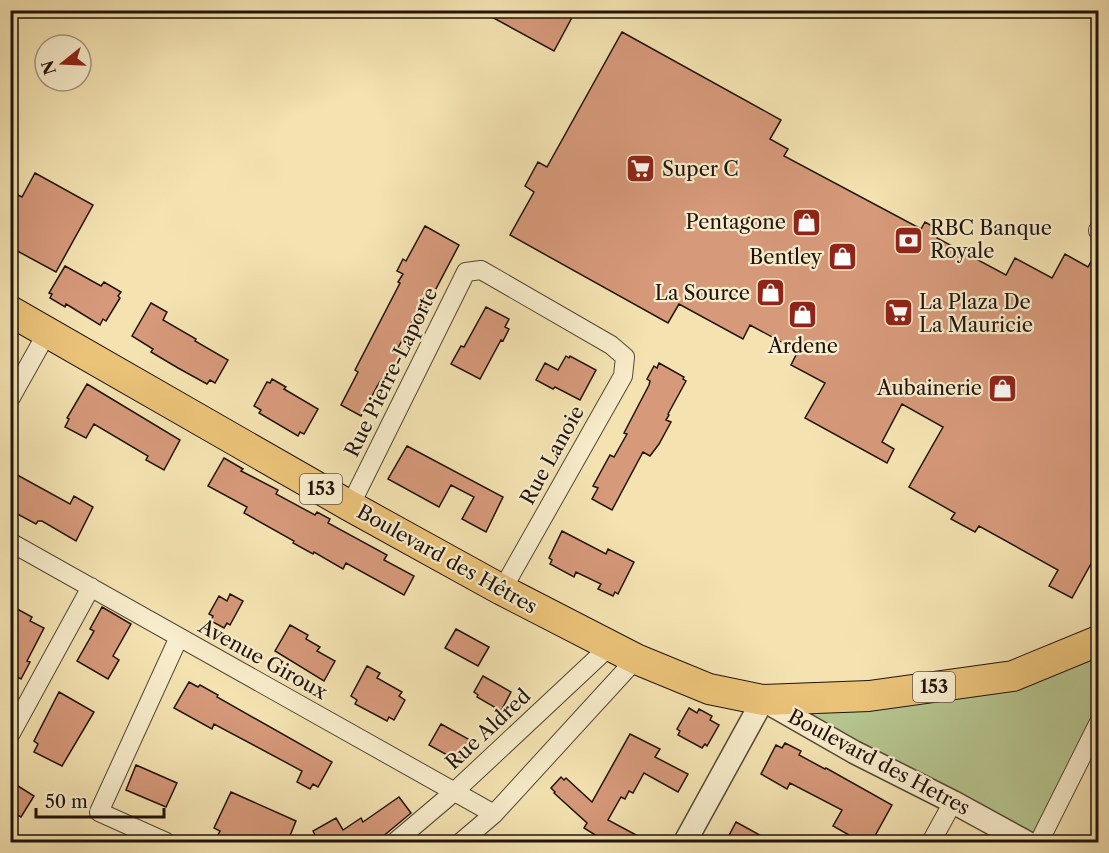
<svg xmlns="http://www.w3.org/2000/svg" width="1109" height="853" font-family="'Libre Caslon Text',serif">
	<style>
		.green { fill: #b6c58f; stroke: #6b6c4e; stroke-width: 1.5 }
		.building { fill: #d6997a; stroke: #20130d; stroke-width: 1.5 }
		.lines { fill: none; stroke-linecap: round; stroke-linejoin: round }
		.minor-casing { stroke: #554736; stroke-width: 20 }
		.tertiary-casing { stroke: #554736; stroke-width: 25 }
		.primary-casing { stroke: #20130d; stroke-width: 32 }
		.minor { stroke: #f8edcc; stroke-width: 18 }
		.tertiary { stroke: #f8edcc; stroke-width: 22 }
		.primary { stroke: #eac278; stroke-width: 30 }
		.labels { text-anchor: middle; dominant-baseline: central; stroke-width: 4.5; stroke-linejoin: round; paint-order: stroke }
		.shield { fill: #f8edcc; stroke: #615446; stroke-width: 1.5 }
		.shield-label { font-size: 18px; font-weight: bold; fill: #20130d }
		.poi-label { font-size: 20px; fill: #20130d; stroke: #f8edcc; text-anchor: end }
		.street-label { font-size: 20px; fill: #20130d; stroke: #f8edcc }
	</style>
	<rect width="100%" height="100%" fill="#f4e3b1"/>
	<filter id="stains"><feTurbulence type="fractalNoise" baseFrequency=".00333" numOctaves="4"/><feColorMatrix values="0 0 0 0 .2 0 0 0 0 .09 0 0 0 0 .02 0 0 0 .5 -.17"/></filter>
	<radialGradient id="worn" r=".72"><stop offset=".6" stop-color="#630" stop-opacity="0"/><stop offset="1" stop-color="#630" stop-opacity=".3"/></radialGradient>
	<path class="green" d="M1098 641V728L1039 842 763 700 869 696Z"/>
	<path class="building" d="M479 10H576L554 51Z
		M622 32 781 120 770 139 788 149 784 156 921 229 925 222 941 231 937 238 1006 275 1015 258 1052 278 1065 254 1088 267 1098 249V551L1072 598 1049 586 1058 570 979 526 975 532 951 519 955 513 909 487 943 427 902 404 882 442 894 449 887 463 805 418 825 383 791 365 798 351 750 325 743 339 679 304 668 323 510 235 534 192 525 186 538 162 547 167Z
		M35 173 93 205 56 272 10 247V191L22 197Z
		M425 226 459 245 417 325 412 322 398 348 402 350 387 379 384 377 379 383 361 416 341 405 358 372 355 370 400 283 398 282 403 274 397 271 403 259 406 261Z
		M65 266 101 286 104 282 121 292 118 296 120 298 106 321 103 319 100 325 66 304 65 307 50 298 52 294 49 293Z
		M151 303 167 312 163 320 196 339 195 341 228 360 215 383 210 380 207 384 178 368 151 352 153 349 132 336Z
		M486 307 509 319 505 327 509 329 503 341 501 340 480 379 451 364 461 346 464 347Z
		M566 356 569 358 570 356 596 370 580 400 555 387 553 389 536 380 545 363 558 370Z
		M659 363 684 377 683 379 686 381 668 414 669 415 666 420 671 422 659 444 650 456 643 452 612 510 592 499 598 488 593 486 610 455 614 457 627 434 624 433 649 385 650 381 647 379 654 366 657 368Z
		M272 379 286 387 284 389 318 409 304 434 300 432 298 436 259 413 261 410 254 406 267 382 270 383Z
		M87 384 180 440 164 470 146 460 148 456 94 424 86 438 65 427 69 419 67 418Z
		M407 446 503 497 486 532 462 519 474 497 451 485 439 507 388 479Z
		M224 458 243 469 241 471 278 490 276 494 315 515 317 512 330 519 328 523 387 555 384 560 414 576 404 595 346 563 343 569 314 552 313 554 293 543 294 541 244 513 247 507 208 486Z
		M10 471 70 504 74 496 93 507 76 541 42 521H38L36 524 10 510Z
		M562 531 606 554 608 549 634 562 618 594 615 592 613 596 598 589 601 584 576 572 574 577 550 564 552 560 549 558Z
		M230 594 243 601 230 625 227 623 224 628 211 621 213 616 209 614 219 596 227 601Z
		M10 605 32 617 30 621 44 628 27 661 30 662 21 679 10 673Z
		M102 607 131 624 113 656 119 660 108 679 77 661 94 631 90 629Z
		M290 625 308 635 306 639 320 647 317 651 335 661 324 681 275 651Z
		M456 629 489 647 478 666 445 648Z
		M367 666 380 673 377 678 402 692 399 696 405 700 394 720 389 717 387 721 355 704 357 700 351 696Z
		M483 676 511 692 501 711 477 697 478 695 474 692Z
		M189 682 198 687 200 685 218 695 217 697 332 762 318 787 313 784 310 789 297 782 302 771 214 724 212 729 174 708Z
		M59 692 94 712 62 766 34 752 38 744 34 741Z
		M689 708 697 713 699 709 712 716 710 720 719 725 707 746 705 744 702 748 678 735 680 731 677 729Z
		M441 724 470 740 466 752 458 761 429 745Z
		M630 734 660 749 655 757 688 774 678 792 644 773 633 793 629 791 625 799 621 797 608 820 651 843H608L584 828 587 823 554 793 555 792 551 788 561 777 564 780 566 778 592 802Z
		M785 743 801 751 799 755 825 769 826 768 892 805 871 843H863L833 826 842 810 790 783 787 789 761 774 776 745 782 748Z
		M136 765 177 783 166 807 126 790Z
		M10 781 34 796 21 817 10 811Z
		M231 792 296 821 287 843H233L218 835 220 831 214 828Z
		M399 797 411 813 375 843H319L313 831 336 818 343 830 361 818 363 822Z
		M736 822 774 843H725Z"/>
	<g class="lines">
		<defs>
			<path id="minor" d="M1098 231V230
				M10 399 48 331
				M350 506 466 272 481 270 611 345 625 357 623 376 502 590
				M10 542 494 814
				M10 735 91 587
				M166 842 99 812 179 637
				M395 842 454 792 610 646
				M461 842 494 814 636 659
				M931 842 953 802
				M1039 842 1098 724"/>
			<path id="tertiary" d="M685 842 763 700 854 752 953 802 1026 842"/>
			<path id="primary" d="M10 311 350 506 502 590 636 659 709 689 763 700 869 696 1013 676 1098 641"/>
		</defs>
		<use href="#minor" class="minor-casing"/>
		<use href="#tertiary" class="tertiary-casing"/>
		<use href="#primary" class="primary-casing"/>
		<use href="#minor" class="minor"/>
		<use href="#tertiary" class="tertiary"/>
		<use href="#primary" class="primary"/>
	</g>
	<defs>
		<symbol id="supermarket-square" viewBox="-11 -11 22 22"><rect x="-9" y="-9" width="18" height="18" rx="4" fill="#8f2418" stroke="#f8edcc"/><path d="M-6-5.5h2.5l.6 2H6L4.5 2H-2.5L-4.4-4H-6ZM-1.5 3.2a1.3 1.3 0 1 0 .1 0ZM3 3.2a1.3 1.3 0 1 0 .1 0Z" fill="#fff"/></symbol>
		<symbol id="shop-square" viewBox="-11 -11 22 22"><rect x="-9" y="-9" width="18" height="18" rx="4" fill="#8f2418" stroke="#f8edcc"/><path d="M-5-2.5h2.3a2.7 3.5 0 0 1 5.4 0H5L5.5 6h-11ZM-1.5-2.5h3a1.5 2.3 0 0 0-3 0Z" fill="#fff"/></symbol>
		<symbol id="bank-square" viewBox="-11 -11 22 22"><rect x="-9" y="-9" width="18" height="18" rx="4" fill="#8f2418" stroke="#f8edcc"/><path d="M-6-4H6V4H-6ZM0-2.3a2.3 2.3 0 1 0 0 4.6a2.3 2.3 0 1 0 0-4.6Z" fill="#fff"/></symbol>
	</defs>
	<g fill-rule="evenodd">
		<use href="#supermarket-square" x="624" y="152" width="33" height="33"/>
		<use href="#shop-square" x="790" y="206" width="33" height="33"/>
		<use href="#bank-square" x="892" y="224" width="33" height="33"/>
		<use href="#shop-square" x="826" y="240" width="33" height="33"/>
		<use href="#shop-square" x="754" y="276" width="33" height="33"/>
		<use href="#supermarket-square" x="882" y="296" width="33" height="33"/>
		<use href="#shop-square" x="786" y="298" width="33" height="33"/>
		<use href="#shop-square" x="986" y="372" width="33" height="33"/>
	</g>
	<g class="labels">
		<g class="shield">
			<rect x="300" y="474" width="42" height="30" rx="4.5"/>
			<rect x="913" y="672" width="42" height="30" rx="4.5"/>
		</g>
		<g class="shield-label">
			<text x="321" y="489">153</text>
			<text x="934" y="687">153</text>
		</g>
		<g class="poi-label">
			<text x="662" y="169" text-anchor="start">Super C</text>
			<text x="786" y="222">Pentagone</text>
			<text x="930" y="228" text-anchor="start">RBC Banque<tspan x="930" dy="23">Royale</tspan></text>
			<text x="822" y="257">Bentley</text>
			<text x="750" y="293">La Source</text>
			<text x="919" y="302" text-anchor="start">La Plaza De<tspan x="919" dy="23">La Mauricie</tspan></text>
			<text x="803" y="346" text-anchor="middle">Ardene</text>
			<text x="982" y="388">Aubainerie</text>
		</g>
		<g class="street-label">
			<text transform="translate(391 372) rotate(-64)">Rue Pierre-Laporte</text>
			<text transform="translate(552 455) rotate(-61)">Rue Lanoie</text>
			<text transform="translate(447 559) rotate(29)">Boulevard des Hêtres</text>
			<text transform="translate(263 659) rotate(29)">Avenue Giroux</text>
			<text transform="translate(488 729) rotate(-43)">Rue Aldred</text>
			<text transform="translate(879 762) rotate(28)">Boulevard des Hetres</text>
		</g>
	</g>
	<rect width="1109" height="853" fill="none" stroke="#f4e3b1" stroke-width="36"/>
	<rect x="12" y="12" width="1085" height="829" fill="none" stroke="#20130d" stroke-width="3"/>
	<rect x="18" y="18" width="1073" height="817" fill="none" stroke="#20130d" stroke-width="1.5"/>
	<g transform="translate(63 63) rotate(252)"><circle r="28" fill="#f8edcc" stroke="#a29680" stroke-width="1.5"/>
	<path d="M0-4.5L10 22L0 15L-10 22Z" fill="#8f2418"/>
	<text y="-9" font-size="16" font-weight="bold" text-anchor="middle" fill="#20130d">N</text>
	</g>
	<path d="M36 808v9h128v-9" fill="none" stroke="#20130d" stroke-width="3"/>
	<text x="45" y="808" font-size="18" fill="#20130d" stroke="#f8edcc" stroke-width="4.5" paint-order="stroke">50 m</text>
	<rect width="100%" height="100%" filter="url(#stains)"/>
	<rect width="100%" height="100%" fill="url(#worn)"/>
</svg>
